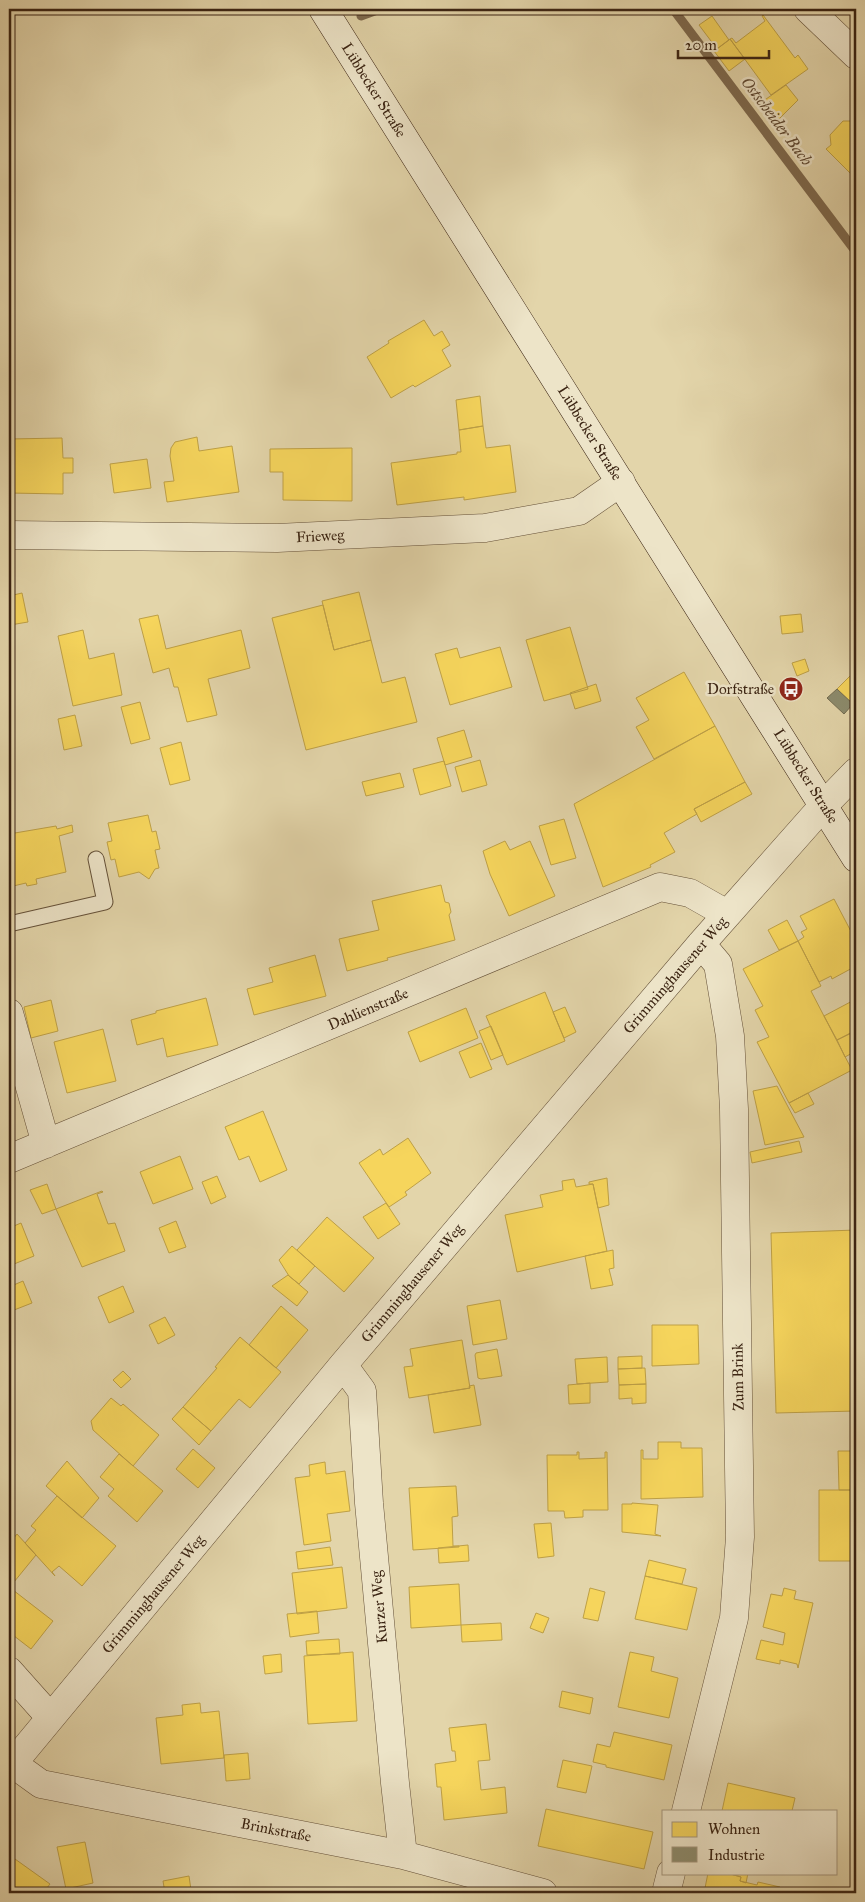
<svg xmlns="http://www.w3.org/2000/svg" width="865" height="1902" font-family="'IM FELL Great Primer',serif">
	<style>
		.homes { fill: #f6d55c; stroke: #bea046 }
		.industry { fill: #8c8c6e; stroke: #736c52 }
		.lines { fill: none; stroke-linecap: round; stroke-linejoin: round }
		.stream { stroke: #7d694e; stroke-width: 9 }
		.lane-casing { stroke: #645038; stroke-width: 17 }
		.street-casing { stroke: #645038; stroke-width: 29 }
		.secondary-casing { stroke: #3a2312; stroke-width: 29 }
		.lane { stroke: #ede4c8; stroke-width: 15 }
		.street { stroke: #ede4c8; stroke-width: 28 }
		.secondary { stroke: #ede4c8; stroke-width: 28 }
		.labels { text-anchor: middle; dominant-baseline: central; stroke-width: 5; stroke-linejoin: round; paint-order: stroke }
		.street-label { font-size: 15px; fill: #3a2312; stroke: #ede4c8 }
		.poi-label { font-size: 15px; fill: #3a2312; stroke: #ede4c8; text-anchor: end }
		.water-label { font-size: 16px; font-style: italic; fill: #5c4630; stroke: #ede4c8 }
	</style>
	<rect width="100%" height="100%" fill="#e3d5aa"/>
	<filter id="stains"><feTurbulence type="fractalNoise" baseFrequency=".004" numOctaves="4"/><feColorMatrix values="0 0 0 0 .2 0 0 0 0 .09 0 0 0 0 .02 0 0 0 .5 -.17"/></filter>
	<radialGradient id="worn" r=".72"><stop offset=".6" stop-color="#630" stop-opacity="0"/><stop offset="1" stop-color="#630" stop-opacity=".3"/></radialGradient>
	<path class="homes" d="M763 15 795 58 798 55 808 69 771 95 730 39 732 38 736 43 765 21 762 16Z
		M712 16 729 40 717 49 699 25Z
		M730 39 745 59 729 71 714 51Z
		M786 85 798 100 774 124 759 104Z
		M856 118V179L826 149 831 145 830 135 843 121H853Z
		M424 320 434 336 442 331 450 345 442 350 451 366 415 387 413 385 391 398 367 357 389 343 388 341Z
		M480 396 483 426 459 430 456 400Z
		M483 426 486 448 510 445 516 492 464 500V497L397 505 391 463 457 454V452H461L459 430Z
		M197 437 199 451 232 446 239 492 167 502 164 482 174 481 170 456 171 448 175 442Z
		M62 438 63 458H73V473H63V494L9 493V439Z
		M352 448V501L283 500V472H270V449Z
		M147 459 151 488 114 493 110 464Z
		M359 592 371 640 334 650 322 601Z
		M22 593 28 622 10 625 9 596Z
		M323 605 334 650 371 640 382 683 405 677 417 722 306 750 272 618Z
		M801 614 803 632 782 634 780 616Z
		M158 615 166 649 241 630 250 668 208 679 217 715 187 722 178 687H174L169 668 153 673 139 619Z
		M856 616V633L851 618Z
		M570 627 588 689 544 701 526 640Z
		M83 630 89 659 114 653 122 695 73 706 58 636Z
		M9 637 12 652H9Z
		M500 647 512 687 450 705 435 654 457 648 460 658Z
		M805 659 809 671 797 676 792 663Z
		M856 670V708L837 689Z
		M684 672 715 726 654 759 636 727 649 720 636 698Z
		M596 684 601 701 575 709 570 693Z
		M140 702 150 739 131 744 121 707Z
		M75 715 82 746 64 750 58 719Z
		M715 726 745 782 694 809 697 814 664 833 675 852 650 865 651 867 603 887 574 804Z
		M464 730 472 757 445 765 437 738Z
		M181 742 190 780 170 785 160 748Z
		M480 760 487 785 462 792 455 767Z
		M444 761 451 786 420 795 413 769Z
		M400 773 404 787 366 796 362 782Z
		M745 782 752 794 701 822 694 809Z
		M148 815 152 832 156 831 160 849 155 850 159 868 155 869 149 879 139 872 119 877 115 859 111 860 107 842 112 841 108 823Z
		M564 819 576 858 551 865 539 826Z
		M72 825 73 832 59 836 66 872 36 879 37 884 27 886 26 883 9 887V834L56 826 57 829Z
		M505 841 510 850 530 841 555 896 509 916 490 874 483 851Z
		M441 885 445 902 449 903 451 912 449 915 455 940 387 958 388 960 347 971 339 939 379 930 372 901Z
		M834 899 856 941V966L832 979 831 976 819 982 798 941 804 937 801 932 807 929 800 916Z
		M787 920 798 941 779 950 768 930Z
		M798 941 821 986 811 991 852 1070 789 1103 757 1042 769 1037 755 1010 763 1006 743 969Z
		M315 955 326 996 254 1015 247 989 273 982 269 968Z
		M545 992 565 1041 507 1065 486 1016Z
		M206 998 218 1045 167 1057 163 1038 137 1045 131 1020 156 1013V1011Z
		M856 999V1031L837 1040 824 1016Z
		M51 1000 58 1031 31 1038 24 1007Z
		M565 1007 576 1032 564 1038 553 1012Z
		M466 1008 478 1038 420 1062 408 1032Z
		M491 1026 503 1055 491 1060 479 1031Z
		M103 1029 116 1081 67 1093 54 1042Z
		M856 1030V1051L845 1057 837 1040Z
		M481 1043 492 1069 470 1078 459 1052Z
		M777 1086 804 1137 765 1145 753 1091Z
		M808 1093 814 1104 795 1113 789 1103Z
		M263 1111 287 1170 260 1182 249 1156 239 1160 225 1127Z
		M408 1138 431 1173 405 1192 407 1195 389 1207 359 1163 380 1149 383 1155Z
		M799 1141 802 1152 752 1163 750 1152Z
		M180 1156 193 1189 153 1204 140 1172Z
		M217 1176 226 1197 211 1204 202 1182Z
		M607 1178 609 1205 598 1208 593 1184H589V1182Z
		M574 1179 576 1187 593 1184 607 1251 517 1272 505 1215 543 1207 540 1195 563 1190 562 1181Z
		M47 1184 56 1209 42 1214 30 1190Z
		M102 1191 103 1192 97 1194 108 1224 115 1223 125 1251 82 1267 56 1209Z
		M386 1203 400 1224 378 1239 363 1217Z
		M327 1217 374 1258 344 1292 297 1250Z
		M176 1221 186 1247 169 1253 159 1228Z
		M21 1223 34 1256 9 1266V1228Z
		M856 1230V1264H855L856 1411 776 1413 771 1233Z
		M292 1246 315 1266 299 1284 289 1276 279 1260Z
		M613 1250 614 1268 609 1269 613 1285 591 1289 585 1256Z
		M288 1275 308 1292 297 1306 272 1286Z
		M23 1281 32 1303 9 1312V1287Z
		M123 1286 134 1312 109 1323 98 1297Z
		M500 1300 507 1339 473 1345 467 1306Z
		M281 1306 308 1330 276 1368 249 1345Z
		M855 1307 856 1310V1382Z
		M165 1317 175 1335 158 1344 149 1325Z
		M652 1325H698L699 1364 652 1366Z
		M240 1337 281 1372 250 1408 239 1399 211 1431 183 1407 217 1368 215 1367Z
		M462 1340 470 1388 409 1398 404 1367 413 1366 410 1349Z
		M497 1349 502 1376 481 1379 478 1378 475 1355 476 1353Z
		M642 1356V1368L618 1369V1357Z
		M607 1357 608 1382 577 1384 575 1359Z
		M645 1368 646 1384 619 1385 618 1369Z
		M123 1371 131 1379 121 1388 113 1380Z
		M590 1383V1403L569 1404 568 1385Z
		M646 1384V1403L632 1404V1398L619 1399V1385Z
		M474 1385 481 1425 434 1433 428 1395 470 1388 469 1386Z
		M111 1398 121 1406 123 1404 159 1435 133 1466 93 1430 91 1421Z
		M183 1407 211 1431 199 1445 172 1419Z
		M658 1442H681V1448H702L703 1497 641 1499V1450H643V1459H658Z
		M193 1449 215 1468 198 1488 176 1469Z
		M838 1451H856V1490H839Z
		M577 1452H579V1459L605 1458V1452H607L608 1510H583V1517L565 1518 564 1511H548L547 1455H577Z
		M119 1454 163 1491 137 1522 108 1496 114 1489 100 1477Z
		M67 1461 99 1498 82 1518 46 1486Z
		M325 1462 326 1474 345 1471 350 1511 327 1514 331 1541 304 1545 295 1478 310 1476 309 1465Z
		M456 1486 458 1516 452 1517 453 1546H459V1547L413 1550 409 1488Z
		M819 1490H856V1561H819Z
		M57 1496 116 1546 82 1586 59 1566 52 1572 55 1576 25 1543 36 1530 31 1526Z
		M632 1503 658 1505 655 1534 661 1536 622 1532V1504H632Z
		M551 1523 554 1556 538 1558 534 1524Z
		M17 1534 36 1555 14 1582 9 1578V1544Z
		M468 1545 469 1561 439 1563 438 1548Z
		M330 1547 333 1565 298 1569 296 1552Z
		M649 1560 686 1569 682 1584 645 1576Z
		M342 1567 347 1608 297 1614 292 1573Z
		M645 1576 697 1588 687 1630 635 1619Z
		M459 1584 461 1625 411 1628 409 1587Z
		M590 1588 605 1592 598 1621 583 1618Z
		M784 1588 796 1591 794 1599 813 1603 798 1668 797 1664 780 1660V1664L756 1659 761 1640 783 1645 785 1633 763 1627 771 1594 782 1596Z
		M13 1590 53 1621 31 1649 9 1632V1596Z
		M317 1611 319 1633 290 1637 287 1614Z
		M536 1613 549 1618 543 1633 530 1628Z
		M501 1623 502 1640 462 1642 461 1625Z
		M339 1639 340 1654 307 1655 306 1641Z
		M353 1652 357 1721 308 1724 304 1656Z
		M630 1652 654 1657 651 1671 678 1678 669 1718 618 1707Z
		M281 1654 282 1672 265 1674 263 1656Z
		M562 1691 593 1698 590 1714 559 1707Z
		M200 1703 201 1713 219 1711 224 1758 161 1764 156 1718 183 1715 182 1705Z
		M486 1724 490 1760 478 1761 481 1790 505 1787 507 1813 444 1820 441 1787H437L435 1764 456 1761 455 1751H452L449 1728Z
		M614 1732 672 1745 664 1780 606 1767V1765L593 1762 597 1744 610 1747Z
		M248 1753 250 1779 226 1781 224 1755Z
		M563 1760 592 1766 586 1793 557 1787Z
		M728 1783 795 1798 792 1811H722Z
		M546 1809 653 1832 644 1869 538 1846Z
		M85 1842 93 1883 66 1889 57 1847Z
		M15 1859 50 1884 43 1893H9V1867Z
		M708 1873H727L741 1877 740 1881 757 1885 758 1882 780 1887 779 1891 790 1893H704Z
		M727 1873H748L746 1883 740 1881 741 1877Z
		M189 1876 191 1890 196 1889 197 1893H165L163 1881Z"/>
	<path class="industry" d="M837 689 853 704 844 714 827 698Z"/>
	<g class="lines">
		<path class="stream" d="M673 9 856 252
			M361 16 380 9"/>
		<defs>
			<path id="lane" d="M9 924 105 902 96 859"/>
			<path id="street" d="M808 9 856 55
				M9 535 277 538 485 528 579 511 621 482
				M9 1013 46 1144
				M9 1159 660 887 690 893 727 914
				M343 1365 362 1391 369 1503 395 1783 403 1855
				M9 1671 50 1717
				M12 1763 41 1784 403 1855 543 1893
				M9 1768 343 1365 701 944 824 805 856 772
				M686 1811 734 1618 740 1537 734 1109 730 1036 718 964 701 944
				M666 1893 671 1873"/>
			<path id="secondary" d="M323 9 856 858"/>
		</defs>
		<use href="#lane" class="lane-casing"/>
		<use href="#street" class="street-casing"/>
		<use href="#secondary" class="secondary-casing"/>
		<use href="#lane" class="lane"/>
		<use href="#street" class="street"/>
		<use href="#secondary" class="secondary"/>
	</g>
	<defs>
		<symbol id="bus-disc" viewBox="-11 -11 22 22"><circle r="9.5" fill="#8f2418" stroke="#ede4c8"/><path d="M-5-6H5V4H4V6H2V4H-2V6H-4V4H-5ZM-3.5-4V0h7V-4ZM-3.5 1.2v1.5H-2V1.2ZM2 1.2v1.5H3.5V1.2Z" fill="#fff"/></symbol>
	</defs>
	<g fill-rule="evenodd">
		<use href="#bus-disc" x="777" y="675" width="28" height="28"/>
	</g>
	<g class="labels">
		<g class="street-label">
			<text transform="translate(374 90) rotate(58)">Lübbecker Straße</text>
			<text transform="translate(590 433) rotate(58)">Lübbecker Straße</text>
			<text transform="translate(320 536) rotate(-3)">Frieweg</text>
			<text transform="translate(806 776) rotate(58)">Lübbecker Straße</text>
			<text transform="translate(675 975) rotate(-49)">Grimminghausener Weg</text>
			<text transform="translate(368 1009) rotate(-23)">Dahlienstraße</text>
			<text transform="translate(412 1283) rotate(-50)">Grimminghausener Weg</text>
			<text transform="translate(738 1377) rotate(-91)">Zum Brink</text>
			<text transform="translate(153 1594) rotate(-50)">Grimminghausener Weg</text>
			<text transform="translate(379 1607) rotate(-95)">Kurzer Weg</text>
			<text transform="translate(276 1830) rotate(11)">Brinkstraße</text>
		</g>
		<g class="poi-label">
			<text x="774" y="689">Dorfstraße</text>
		</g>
		<g class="water-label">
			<text transform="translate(777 121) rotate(53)">Ostscheider Bach</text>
		</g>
	</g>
	<rect width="865" height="1902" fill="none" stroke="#e3d5aa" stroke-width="30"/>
	<rect x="10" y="10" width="845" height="1882" fill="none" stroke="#3a2312" stroke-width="2.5"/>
	<rect x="15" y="15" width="835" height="1872" fill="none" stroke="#3a2312"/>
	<rect x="662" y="1810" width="175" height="65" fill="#ede4c8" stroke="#a5977f"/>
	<rect x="672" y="1822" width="25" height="15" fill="#f6d55c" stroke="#a5977f"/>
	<text x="708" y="1834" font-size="15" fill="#3a2312">Wohnen</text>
	<rect x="672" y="1847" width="25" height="15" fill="#8c8c6e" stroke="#a5977f"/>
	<text x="708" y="1860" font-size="15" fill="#3a2312">Industrie</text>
	<path d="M678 50v8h91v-8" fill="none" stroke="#3a2312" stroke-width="2.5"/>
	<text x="685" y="50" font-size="15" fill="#3a2312" stroke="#ede4c8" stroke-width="4" paint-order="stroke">20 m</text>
	<rect width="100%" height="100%" filter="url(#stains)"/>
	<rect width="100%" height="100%" fill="url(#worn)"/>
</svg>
